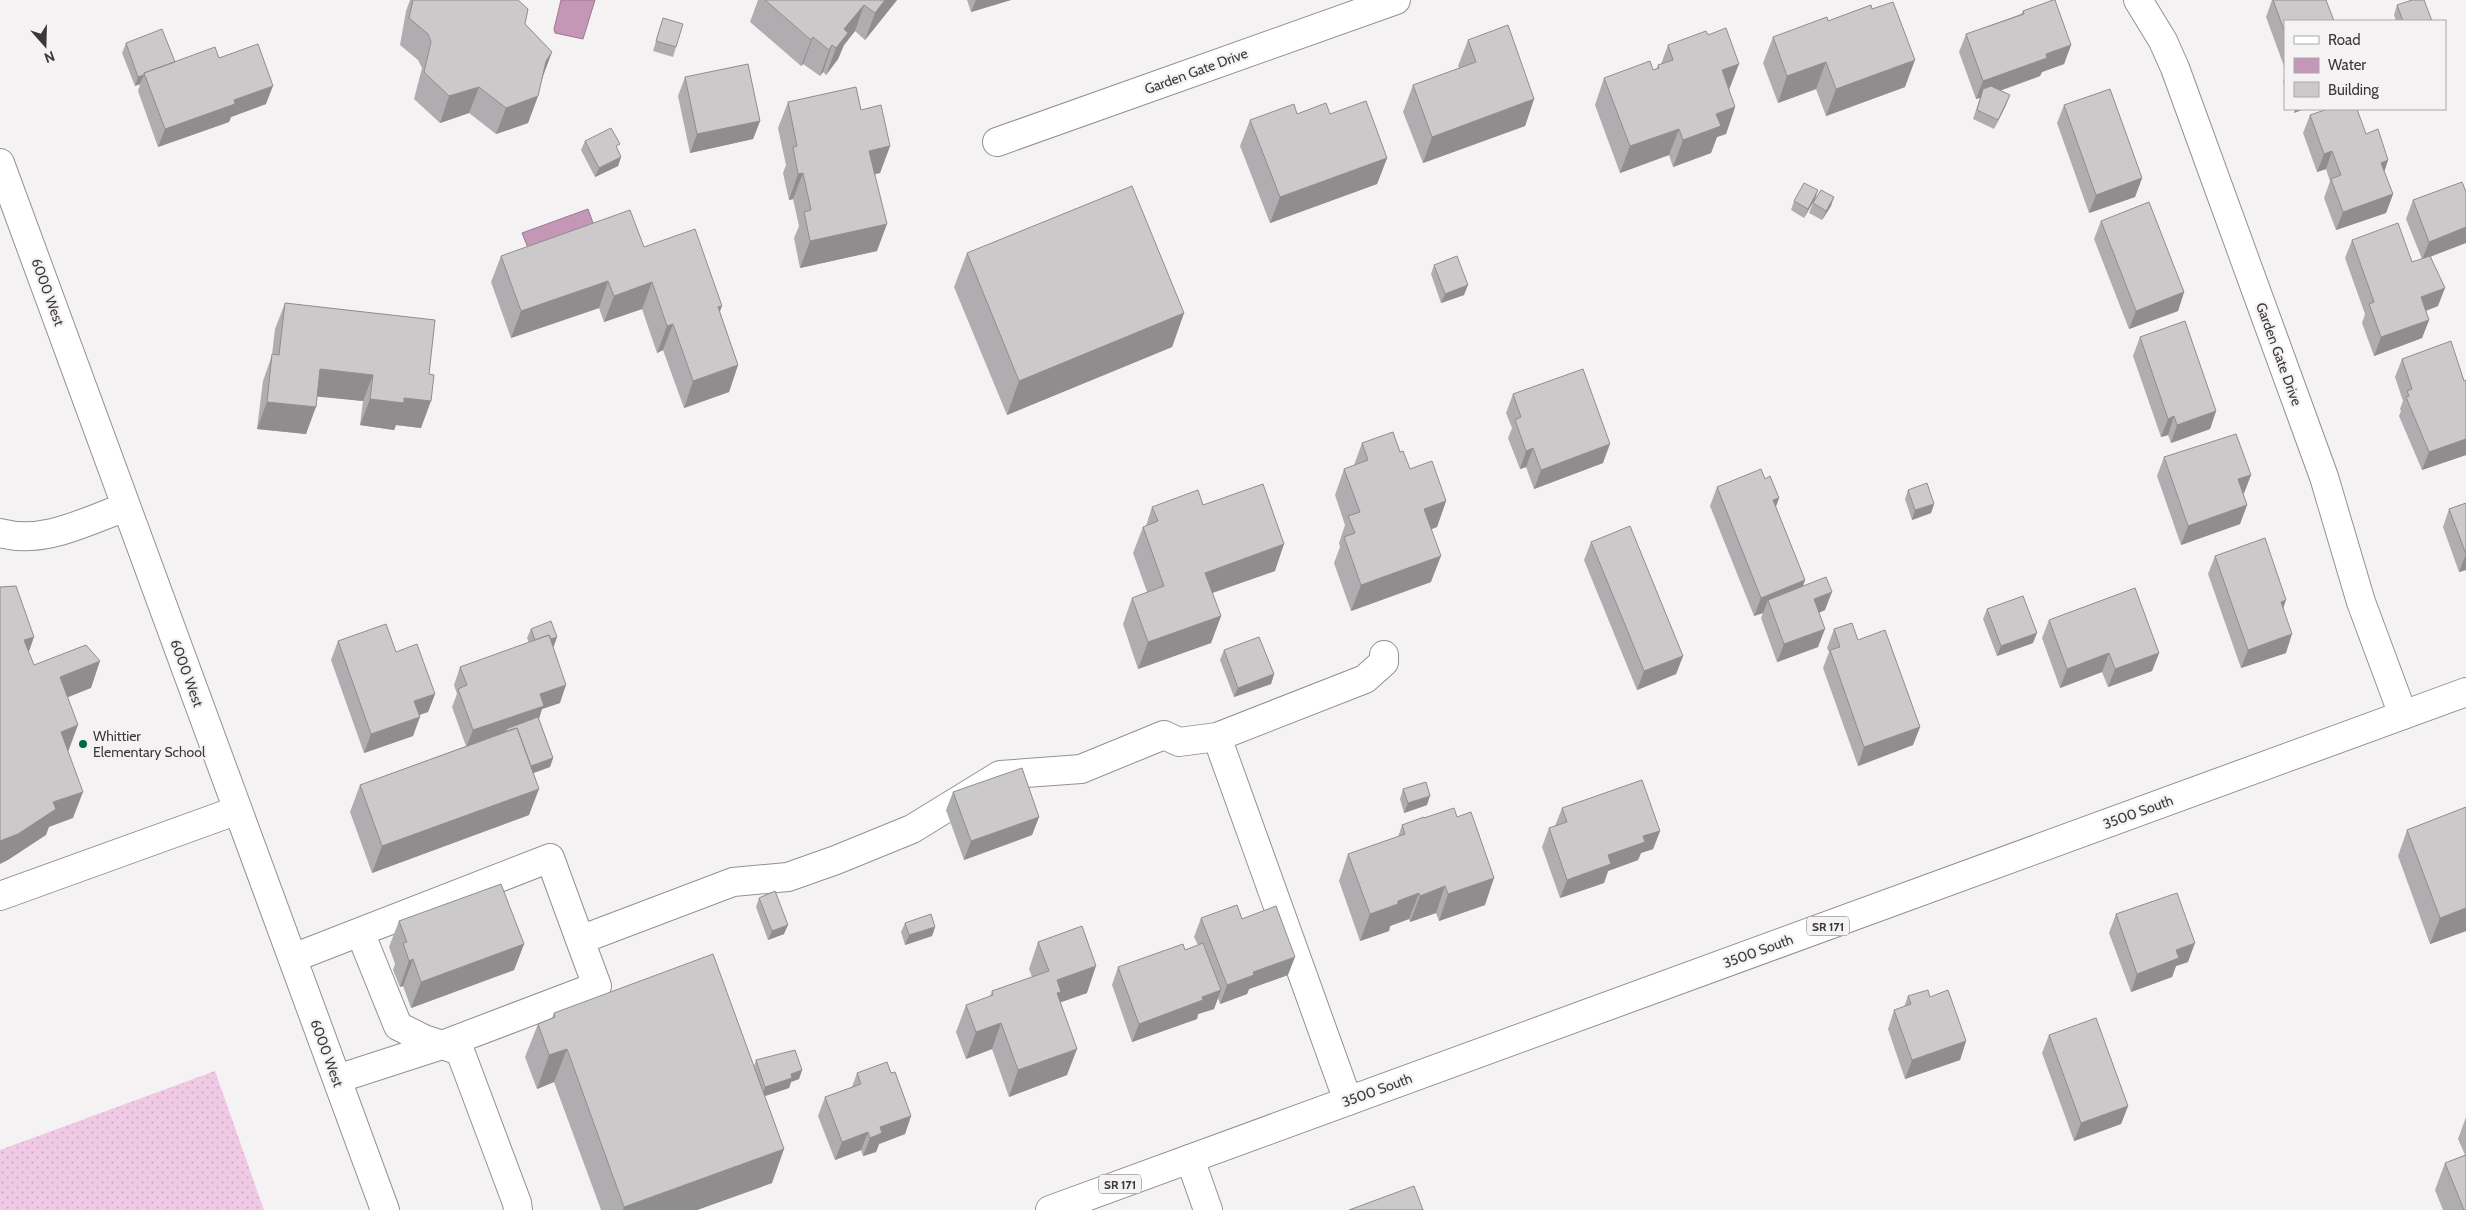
<svg xmlns="http://www.w3.org/2000/svg" width="2466" height="1210" font-family="Cabin,sans-serif">
	<style>
		.grass { fill: url(#grass-dots) }
		.water { fill: #c497b7; stroke: #9b7a91 }
		.lines { fill: none; stroke-linecap: round; stroke-linejoin: round }
		.minor-casing { stroke: #939193; stroke-width: 30 }
		.major-casing { stroke: #939193; stroke-width: 30 }
		.minor { stroke: #fff; stroke-width: 28 }
		.major { stroke: #fff; stroke-width: 28 }
		.wall { fill: #afadaf }
		.shaded-wall { fill: #8f8d8e }
		.building { fill: #ccc9cb; stroke: #8f8d8e }
		.poi-dot { fill: #00683e; stroke: #f5f2f4; stroke-width: 2 }
		.labels { text-anchor: middle; dominant-baseline: central; stroke-width: 4.5; stroke-linejoin: round; paint-order: stroke }
		.shield { fill: #f5f2f4; stroke: #727071; stroke-width: 1 }
		.shield-label { font-size: 12px; font-weight: bold; fill: #3a3839 }
		.street-label { font-size: 14px; fill: #3a3839; stroke: #f5f2f4 }
		.poi-label { font-size: 14px; fill: #3a3839; stroke: #f5f2f4; text-anchor: start }
	</style>
	<defs>
		<pattern id="grass-dots" width="8" height="8" patternUnits="userSpaceOnUse" patternTransform="scale(1.25)"><rect width="8" height="8" fill="#f0c9e4"/><path d="M2 2h.1M6 6h.1" fill="none" stroke="#cfadc4" stroke-width="1.8" stroke-linecap="round"/></pattern>
	</defs>
	<rect width="100%" height="100%" fill="#f5f2f4"/>
	<path class="grass" d="M215 1071 264 1210H0V1150Z"/>
	<path class="water" d="M561 0H595L583 39 555 33 554 29Z
		M588 209 599 240 534 263 522 233Z"/>
	<g class="lines">
		<defs>
			<path id="minor" d="M2138 0 2163 41 2175 68 2324 477 2361 602 2403 715
				M997 142 1396 0
				M0 163 385 1210
				M0 533C44 545 86 521 126 507
				M0 896 238 810
				M360 932 398 1026 424 1039 460 1051 517 1203 518 1210
				M293 958 550 858 580 940 733 882 788 877 836 860 912 829 1000 775 1081 769 1164 735 1179 742 1217 737
				M337 1079 442 1045 597 986 580 940
				M1348 1101 1217 737 1365 679 1384 662V655
				M1190 1159 1208 1210"/>
			<path id="major" d="M1050 1210 2466 692"/>
		</defs>
		<use href="#minor" class="minor-casing"/>
		<use href="#major" class="major-casing"/>
		<use href="#minor" class="minor"/>
		<use href="#major" class="major"/>
	</g>
	<path class="wall" d="M410 0H518L525 24 552 52 541 80 538 96 528 123 496 134 469 113 440 123 414 99 422 68 418 60 400 45 406 11Z
		M758 0H897L865 40 855 31 844 45 838 59 826 75 823 72 820 76 803 64 801 66 750 22Z
		M967 0H1011L971 12Z
		M2272 0H2326L2285 21V69L2266 17Z
		M2397 5 2432 21H2396L2394 15Z
		M2023 11 2071 45 2064 64 2042 72 2040 76 2000 91 2006 105 1994 129 1973 119 1980 98 1976 99 1959 52 1966 34 2021 14Z
		M663 18 676 47 673 57 653 51Z
		M1828 21 1905 87 1826 116 1816 89 1778 103 1763 63 1773 37Z
		M1468 40 1534 99 1525 126 1423 163 1403 112 1413 85 1459 68 1458 66Z
		M126 43 175 62 219 58 266 104 231 117 229 122 158 147 138 91 140 84 135 86 122 53Z
		M1668 45 1729 90 1735 107 1726 134 1717 137 1711 153 1673 167 1669 155 1620 173 1595 105 1604 78 1653 70 1657 68 1658 65 1661 64Z
		M2285 76V88L2283 82Z
		M685 77 760 121 753 139 690 153 678 96Z
		M788 102 861 110 890 146 880 173 875 174 877 251 800 268 794 238 799 226 793 199 789 200 783 173 786 165 778 128Z
		M2064 105 2142 178 2135 197 2089 213 2057 123Z
		M1297 114H1330L1387 158 1377 184 1270 223 1240 146 1250 120Z
		M2310 115 2366 134 2388 160 2384 172 2393 194 2386 213 2336 230 2324 198 2330 181 2326 169 2317 172 2303 133Z
		M585 141 618 150 621 157 618 166 595 177 581 150Z
		M2462 182 2431 257 2438 306 2426 311 2429 320 2422 338 2374 356 2362 323 2365 314 2345 258 2352 240 2412 262 2422 259 2406 219 2413 200Z
		M1818 190 1815 199 1804 218 1791 210 1794 201Z
		M1813 203 1831 206 1822 220 1809 213Z
		M2101 221 2184 292 2178 311 2129 329 2094 239Z
		M644 247 720 312 738 365 729 392 684 408 663 350 657 353 642 309 604 322 599 308 511 338 491 282 501 256Z
		M967 253 1184 313 1172 347 1007 415 954 287Z
		M1434 265 1464 295 1441 303 1431 274Z
		M285 303 435 320 421 428 396 425 394 430 360 425 363 401 317 396 306 434 257 429 263 381 272 355 275 329Z
		M2140 337 2216 411 2210 429 2171 443 2168 435 2161 437 2133 356Z
		M2402 359 2464 381 2466 380V455L2422 470 2399 416 2401 411 2400 409 2403 401 2395 377Z
		M1513 394 1603 463 1534 489 1526 467 1520 469 1508 438 1512 428 1506 413Z
		M1362 443 1400 452 1410 469 1446 501 1437 527 1431 529V582L1351 611 1334 563 1340 547 1339 543 1345 525 1335 495 1344 469 1354 465Z
		M2164 457 2251 475 2244 493H2243L2247 505 2240 524 2181 545 2157 476Z
		M1765 479 1779 498 1776 507 1805 580 1803 586 1825 610 1819 613 1818 647 1777 662 1761 618 1763 613 1754 616 1710 506 1717 487Z
		M1908 490 1934 504 1931 513 1912 520 1905 499Z
		M2466 503V570L2459 572 2443 527 2449 509Z
		M1203 505 1275 571 1212 593 1221 616 1211 643 1138 669 1123 624 1132 598 1147 592 1133 553 1143 527 1146 526 1152 507Z
		M1591 542 1683 656 1676 674 1637 690 1584 560Z
		M2215 556 2283 608 2286 653 2241 668 2208 574Z
		M1987 609 2033 643 1997 656 1983 619Z
		M2049 620 2159 653 2152 671 2108 687 2102 672 2060 688 2042 638Z
		M531 629 554 646 553 647 560 703 542 709 539 719 553 758 550 767 533 773 529 815 372 873 350 812 360 785 466 746 452 707 457 694 454 685 460 667 529 643 527 638Z
		M1834 629 1920 727 1913 745 1858 766 1823 668 1829 652 1827 648Z
		M338 641 396 652 435 694 428 712 419 715 413 736 364 753 331 660Z
		M1224 650 1274 674 1271 684 1234 697 1220 660Z
		M1403 789 1427 805 1404 813 1400 799Z
		M953 792 1039 817 1032 835 964 860 946 810Z
		M2466 807V931L2430 944 2398 856 2407 830Z
		M1562 808 1660 831 1653 849 1641 853 1638 860 1608 871 1604 883 1560 898 1542 847 1549 828 1555 826Z
		M1424 818 1485 905 1439 921 1436 913 1410 922 1409 919 1390 926 1389 931 1360 941 1339 881 1348 854 1398 837 1402 825Z
		M759 898 784 934 768 940 756 907Z
		M2116 914 2188 962 2176 966 2172 977 2131 992 2109 933Z
		M1201 918 1242 919 1288 975 1249 989 1247 994 1220 1004 1218 998 1214 1009 1198 1014 1197 1019 1132 1042 1112 985 1118 967 1185 950 1198 945 1194 937Z
		M399 921 524 944 514 970 411 1008 403 986 400 987 393 970 395 964 389 947Z
		M905 923 935 927 932 936 905 945 901 932Z
		M1038 942 1087 993 1060 1002 1067 1075 1009 1097 992 1049 966 1059 956 1032 966 1005 990 997 992 991 1032 977 1029 969Z
		M1908 996 1930 997 1966 1041 1960 1060 1905 1079 1888 1029 1894 1010 1904 1007Z
		M554 1013 754 1066 756 1060 802 1070 799 1079 791 1082 789 1088 765 1096 772 1183 697 1210H601L554 1082 537 1089 525 1057 538 1024 552 1018Z
		M2049 1035 2128 1106 2121 1124 2074 1141 2042 1053Z
		M857 1073H891L911 1116 905 1134 879 1144 876 1152 863 1156 861 1150 835 1160 818 1116 825 1097 852 1087Z
		M2466 1117V1210H2443L2435 1190 2445 1163 2465 1155 2458 1139Z"/>
	<path class="shaded-wall" d="M885 0H897L865 40 875 13Z
		M976 0H1011L971 12Z
		M864 5 855 31 844 45 838 59 826 75 836 48 844 29Z
		M813 37 803 64 801 66 811 40Z
		M832 45 823 72 820 76 829 50Z
		M2071 45 2064 64 2042 72 2040 76 1976 99 1983 81 2046 54Z
		M552 52 542 79 536 88 546 61Z
		M1915 60 1905 87 1826 116 1836 89Z
		M1826 62 1816 89 1778 103 1787 76Z
		M1739 64 1729 90 1722 70Z
		M144 75 140 84 135 86 138 77Z
		M273 86 266 104 231 117 229 122 158 147 165 129 234 100Z
		M479 87 469 113 440 123 449 96Z
		M2010 95 2006 105 1994 129 1998 120Z
		M538 96 528 123 496 134 506 108Z
		M1534 99 1525 126 1423 163 1432 137Z
		M1735 107 1726 134 1717 137 1711 153 1673 167 1683 140 1716 114Z
		M2295 109H2305L2294 113Z
		M760 121 753 139 690 153 697 134Z
		M1679 129 1669 155 1620 173 1630 146Z
		M890 146 880 173 859 177 869 151Z
		M2332 151 2326 169 2317 172 2324 154Z
		M621 157 618 166 595 177 599 168Z
		M1387 158 1377 184 1270 223 1280 197Z
		M2388 160 2382 179 2381 163Z
		M803 173 793 199 789 200 798 174Z
		M2142 178 2135 197 2089 213 2096 195Z
		M1818 190 1815 199 1804 218 1808 209Z
		M2393 194 2386 213 2336 230 2343 212Z
		M1834 197 1831 206 1822 220 1826 211Z
		M887 224 877 251 800 268 810 241Z
		M2466 227V243L2422 260 2429 242Z
		M608 281 599 308 511 338 521 311Z
		M652 282 642 309 604 322 614 296Z
		M1468 285 1464 295 1441 303 1445 294Z
		M2445 288 2438 306 2414 315 2421 297Z
		M2184 292 2178 311 2129 329 2136 311Z
		M722 306 712 333 718 307Z
		M1184 313 1172 347 1007 415 1019 381Z
		M2429 320 2422 338 2374 356 2381 337Z
		M673 324 663 350 657 353 667 326Z
		M738 365 729 392 684 408 693 381Z
		M320 369 373 375 363 401 311 396Z
		M404 398 431 401 421 428 396 425 394 430 360 425 370 399Z
		M267 402 316 407 306 434 257 429Z
		M2216 411 2210 429 2171 443 2177 425Z
		M2174 416 2168 435 2161 437 2168 419Z
		M2466 439V455L2422 470 2429 452Z
		M1610 444 1603 463 1534 489 1541 470Z
		M1533 448 1526 467 1520 469 1526 451Z
		M2251 475 2244 493 2231 497 2238 479Z
		M1779 498 1772 516 1773 500Z
		M1446 501 1437 527 1414 536 1424 509Z
		M1934 504 1931 513 1912 520 1915 510Z
		M2247 505 2240 524 2181 545 2188 526Z
		M1284 544 1275 571 1195 599 1205 573Z
		M2466 554V570L2459 572Z
		M1441 556 1431 582 1351 611 1361 585Z
		M1805 580 1798 599 1768 600 1763 613 1754 616 1761 598Z
		M1832 592 1825 610 1807 617 1814 599Z
		M2286 600 2280 618 2281 602Z
		M1221 616 1211 643 1138 669 1148 642Z
		M1825 629 1818 647 1777 662 1784 644Z
		M2037 633 2033 643 1997 656 2001 646Z
		M2292 634 2286 653 2241 668 2248 650Z
		M34 637 25 663 24 640Z
		M557 637 554 646 533 654 536 644Z
		M2109 653 2102 672 2060 688 2067 669Z
		M2159 653 2152 671 2108 687 2115 669Z
		M1683 656 1676 674 1637 690 1644 671Z
		M100 661 91 688 51 704 60 677Z
		M1274 674 1271 684 1234 697 1238 688Z
		M566 685 560 703 542 709 537 724 506 729 504 736 466 748 473 730 540 694Z
		M435 694 428 712 407 719 414 701Z
		M420 717 413 736 364 753 371 734Z
		M78 725 68 752 61 732Z
		M1920 727 1913 745 1858 766 1864 747Z
		M553 758 550 767 517 779 521 770Z
		M539 789 529 815 372 873 382 846Z
		M83 792 73 818 49 827 46 835 8 860 0 864V841L53 802Z
		M1430 796 1427 805 1404 813 1408 803Z
		M1039 817 1032 835 964 860 971 841Z
		M1660 831 1653 849 1641 853 1638 860 1608 871 1604 883 1560 898 1567 880 1608 855 1643 836Z
		M1494 878 1485 905 1439 921 1448 894Z
		M1445 886 1436 913 1410 922 1420 896Z
		M1419 893 1409 919 1390 926 1389 931 1360 941 1370 914 1398 901Z
		M2466 908V931L2430 944 2440 918Z
		M788 925 784 934 768 940 772 931Z
		M935 927 932 936 905 945 909 935Z
		M2195 943 2188 962 2176 966 2172 977 2131 992 2137 974 2176 950Z
		M524 944 514 970 411 1008 421 982Z
		M1295 957 1288 975 1249 989 1247 994 1220 1004 1227 985 1253 972Z
		M413 959 403 986 400 987 409 961Z
		M1096 966 1087 993 1056 1004 1057 980Z
		M1221 990 1214 1009 1198 1014 1197 1019 1132 1042 1139 1024 1202 997Z
		M1001 1023 992 1049 966 1059 976 1032Z
		M1966 1041 1960 1060 1905 1079 1912 1060Z
		M567 1049 554 1082 537 1089 549 1055Z
		M1077 1049 1067 1075 1009 1097 1018 1070Z
		M802 1070 799 1079 791 1082 789 1088 762 1097 765 1087 791 1074Z
		M2128 1106 2121 1124 2074 1141 2081 1123Z
		M911 1116 905 1134 879 1144 876 1152 863 1156 870 1138 880 1127Z
		M868 1132 861 1150 835 1160 842 1142Z
		M784 1149 772 1183 697 1210H623L624 1207Z"/>
	<path class="building" d="M413 0H518L528 9 525 24 552 52 546 61 538 96 506 108 479 87 449 96 424 72 431 42 428 34 409 18Z
		M765 0H885L875 13 864 5 844 29 848 33 836 48 832 45 829 50 813 37 811 40Z
		M2053 0H2055L2071 45 2046 54 2047 58 1983 81 1966 34 2024 14 2023 11Z
		M2273 0H2326L2334 21H2285V33Z
		M2412 0H2424L2432 21H2403L2397 5Z
		M1893 2 1915 60 1836 89 1826 62 1787 76 1773 37 1827 17 1828 21 1871 5 1872 9Z
		M663 18 683 24 676 47 656 41Z
		M1508 25 1534 99 1432 137 1413 85 1476 62 1468 40Z
		M1726 28 1739 64 1722 70 1735 107 1716 114 1721 126 1683 140 1679 129 1630 146 1604 78 1650 61 1653 70 1659 68 1658 65 1673 60 1668 45 1706 31 1708 35Z
		M162 29 175 62 144 73V75L138 77 126 43Z
		M258 44 273 86 234 100 235 104 165 129 144 73 215 47 219 58Z
		M748 64 760 121 697 134 685 77Z
		M1991 86 2010 95 1998 120 1977 110 1983 89Z
		M856 87 861 110 881 105 890 146 869 151 887 224 810 241 804 212 811 210 803 173 798 174 793 147 797 146 788 102Z
		M2110 89 2142 178 2096 195 2064 105Z
		M1366 101 1387 158 1280 197 1250 120 1294 104 1297 114 1326 103 1330 114Z
		M2328 109H2357L2366 134 2378 129 2388 160 2381 163 2393 194 2343 212 2331 179 2341 175 2332 151 2324 154 2310 115Z
		M611 128 620 144 616 146 621 157 599 168 585 141Z
		M2462 182 2466 192V227L2429 242 2413 200Z
		M1804 183 1818 190 1808 209 1794 201Z
		M1132 186 1184 313 1019 381 967 253Z
		M1821 190 1834 197 1826 211 1813 203Z
		M2149 202 2184 292 2136 311 2101 221Z
		M630 210 644 247 695 229 722 306 718 307 738 365 693 381 673 324 667 326 652 282 614 296 608 281 521 311 501 256Z
		M2398 223 2412 262 2430 256 2445 288 2421 297 2429 320 2381 337 2369 304 2374 302 2352 240Z
		M1457 256 1468 285 1445 294 1434 265Z
		M285 303 435 320 429 374 434 375 431 401 404 398V403L370 399 373 375 320 369 316 407 267 402 272 354 279 355Z
		M2185 321 2216 411 2177 425 2174 416 2168 419 2140 337Z
		M2451 341 2464 381 2466 380V439L2429 452 2406 397 2409 396 2407 391 2412 389 2402 359Z
		M1583 369 1610 444 1541 470 1533 448 1526 451 1515 420 1521 417 1513 394Z
		M1393 432 1400 452 1403 451 1410 469 1432 461 1446 501 1424 509 1441 556 1361 585 1344 537 1355 533 1348 516 1360 512 1344 469 1368 460 1362 443Z
		M2236 434 2251 475 2238 479 2247 505 2188 526 2164 457Z
		M1761 469 1765 479 1770 476 1779 498 1773 500 1805 580 1761 598 1717 487Z
		M1927 483 1934 504 1915 510 1908 490Z
		M1263 484 1284 544 1205 573 1221 616 1148 642 1132 598 1164 586 1143 527 1158 521 1152 507 1198 490 1203 505Z
		M2466 503V554L2449 509Z
		M1630 526 1683 656 1644 671 1591 542Z
		M2265 538 2286 600 2281 602 2292 634 2248 650 2215 556Z
		M1826 577 1832 592 1814 599 1825 629 1784 644 1768 600Z
		M16 586 34 637 24 640 34 665 86 645 100 661 60 677 78 725 61 732 83 792 53 802 56 809 18 834 0 841V587Z
		M2135 588 2159 653 2115 669 2109 653 2067 669 2049 620Z
		M2023 596 2037 633 2001 646 1987 609Z
		M551 621 557 637 551 639 549 635 535 640 531 629Z
		M1852 623 1858 640 1885 630 1920 727 1864 747 1830 650 1840 647 1834 629Z
		M386 624 396 652 417 644 435 694 414 701 420 717 371 734 338 641Z
		M549 635 566 685 540 694 544 706 473 730 458 689 467 685 460 667Z
		M1259 637 1274 674 1238 688 1224 650Z
		M538 717 553 758 531 766 517 728 507 731 506 729Z
		M517 728 539 789 382 846 360 785Z
		M1022 768 1039 817 971 841 953 792Z
		M1642 780 1660 831 1643 836 1645 842 1608 855 1611 864 1567 880 1549 828 1567 822 1562 808Z
		M1426 782 1430 796 1408 803 1403 789Z
		M2466 807V908L2440 918 2407 830Z
		M1454 808 1457 817 1471 812 1494 878 1448 894 1445 886 1420 896 1419 893 1398 901V904L1370 914 1348 854 1405 834 1402 825 1424 817V818Z
		M501 884 524 944 421 982 413 959 409 961 403 943 407 942 399 921Z
		M775 891 788 925 772 931 759 898Z
		M2177 893 2195 943 2176 950 2179 958 2137 974 2116 914Z
		M1237 905 1242 919 1276 906 1295 957 1253 972 1254 975 1227 985 1201 918Z
		M931 914 935 927 909 935 905 923Z
		M1082 926 1096 966 1057 980 1061 992 1057 993 1077 1049 1018 1070 1001 1023 976 1032 966 1005 993 995 992 991 1049 971 1038 942Z
		M1203 943 1221 990 1202 997 1203 1000 1139 1024 1118 967 1183 944 1185 950Z
		M713 954 784 1149 624 1207 567 1049 549 1055 538 1024 555 1017 554 1013Z
		M1928 990 1930 997 1948 990 1966 1041 1912 1060 1894 1010 1911 1004 1908 996Z
		M2096 1018 2128 1106 2081 1123 2049 1035Z
		M795 1050 802 1070 791 1074 792 1078 765 1087 756 1060Z
		M887 1062 891 1073 895 1072 911 1116 880 1127 882 1133 870 1138 868 1132 842 1142 825 1097 861 1084 857 1073Z
		M2466 1155V1210H2464L2445 1163Z
		M1414 1186 1423 1210H1349Z"/>
	<circle class="poi-dot" cx="83" cy="744" r="5"/>
	<g class="labels">
		<g class="shield">
			<rect x="1807" y="916.5" width="42" height="19" rx="4"/>
			<rect x="1099" y="1174.5" width="42" height="19" rx="4"/>
		</g>
		<g class="shield-label">
			<text x="1828" y="926">SR 171</text>
			<text x="1120" y="1184">SR 171</text>
		</g>
		<g class="street-label">
			<text transform="translate(1196 71) rotate(-20)">Garden Gate Drive</text>
			<text transform="translate(48 292) rotate(70)">6000 West</text>
			<text transform="translate(2279 354) rotate(70)">Garden Gate Drive</text>
			<text transform="translate(187 673) rotate(70)">6000 West</text>
			<text transform="translate(2138 812) rotate(-20)">3500 South</text>
			<text transform="translate(1758 951) rotate(-20)">3500 South</text>
			<text transform="translate(327 1053) rotate(70)">6000 West</text>
			<text transform="translate(1377 1090) rotate(-20)">3500 South</text>
		</g>
		<g class="poi-label">
			<text x="93" y="736">Whittier<tspan x="93" dy="16">Elementary School</tspan></text>
		</g>
	</g>
	<rect x="2284" y="20" width="162" height="90" fill="#f5f2f4" stroke="#aaa8a9"/>
	<rect x="2294" y="36" width="25" height="8" fill="#ffffff" stroke="#aaa8a9"/>
	<text x="2328" y="45" font-size="15" fill="#3a3839">Road</text>
	<rect x="2294" y="58" width="25" height="15" fill="#c497b7" stroke="#aaa8a9"/>
	<text x="2328" y="70" font-size="15" fill="#3a3839">Water</text>
	<rect x="2294" y="82" width="25" height="15" fill="#ccc9cb" stroke="#aaa8a9"/>
	<text x="2328" y="95" font-size="15" fill="#3a3839">Building</text>
	<g transform="translate(45 45) rotate(160)" stroke="#f5f2f4" stroke-width="4" paint-order="stroke">
	<path d="M0-4L9 19L0 12L-9 19Z" fill="#3a3839"/>
	<text y="-8" font-size="14" font-weight="bold" text-anchor="middle" fill="#3a3839">N</text>
	</g>
</svg>
